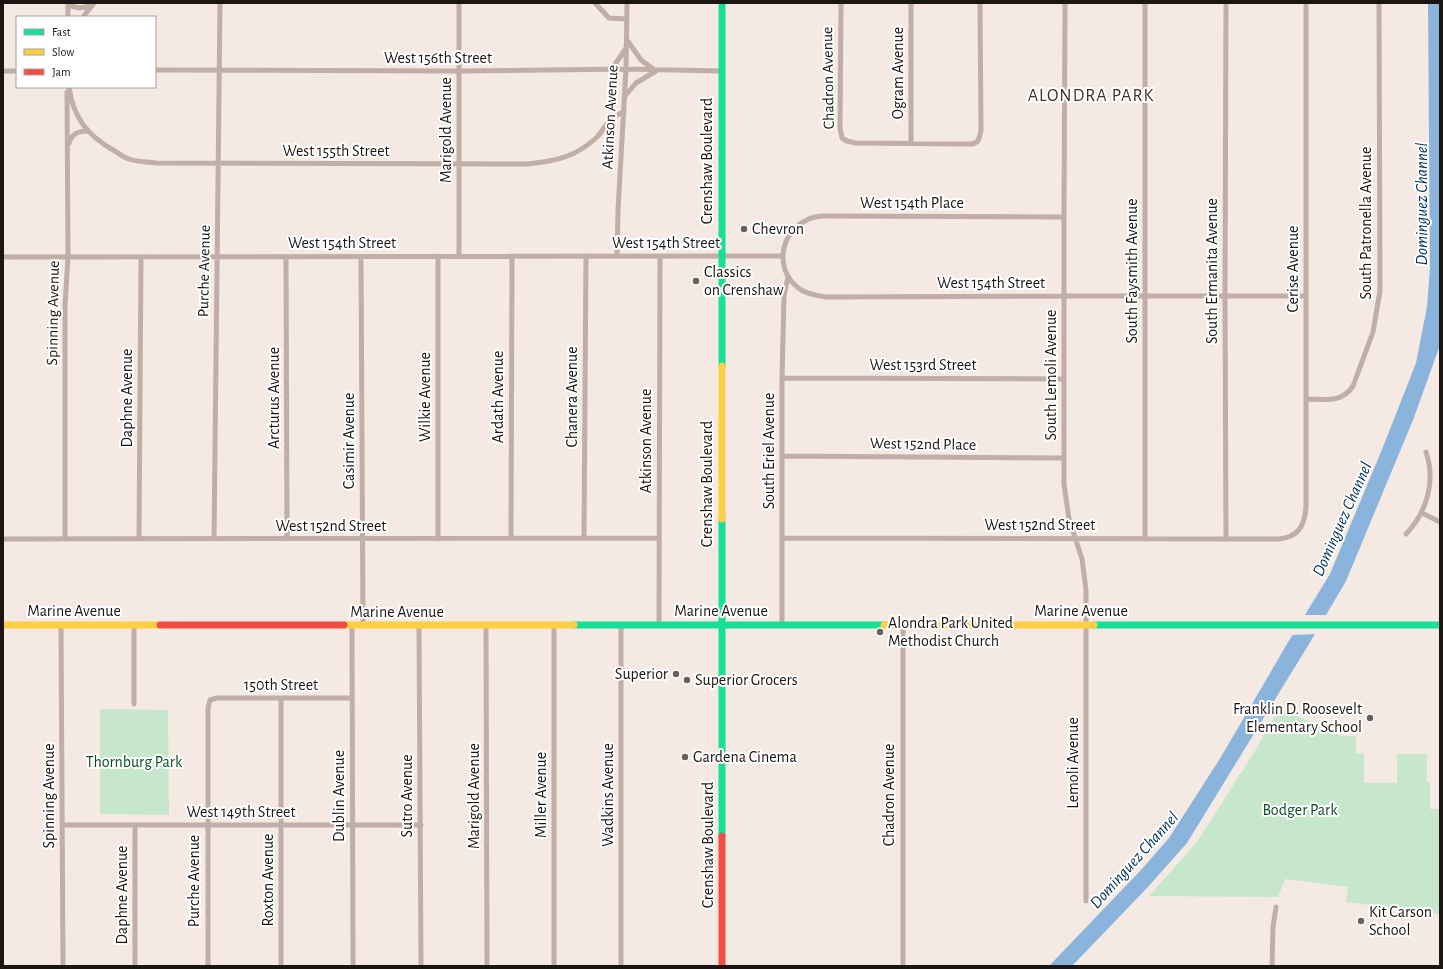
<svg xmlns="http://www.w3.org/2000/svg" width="1443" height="969" font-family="'Alegreya Sans',sans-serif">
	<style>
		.green { fill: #c7e7cc }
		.water { fill: #8bb4dc }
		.pier { fill: #f4e9e3 }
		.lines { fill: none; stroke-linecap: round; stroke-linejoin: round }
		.street { stroke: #c1aea7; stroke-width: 5 }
		.fast { stroke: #16e098; stroke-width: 7 }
		.slow { stroke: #ffcf43; stroke-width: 7 }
		.jam { stroke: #f24e42; stroke-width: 7 }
		.poi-dot { fill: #68605b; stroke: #fff; stroke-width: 1.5 }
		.labels { text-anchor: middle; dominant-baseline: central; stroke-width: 4; stroke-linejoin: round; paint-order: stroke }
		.street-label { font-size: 16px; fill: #1c1612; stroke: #fff }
		.poi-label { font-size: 16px; fill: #1c1612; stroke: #fff; text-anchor: start }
		.park-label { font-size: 16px; fill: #0e4c2b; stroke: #fff }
		.water-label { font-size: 17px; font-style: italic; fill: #003156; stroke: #fff }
		.quarter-label { font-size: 18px; letter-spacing: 1px; fill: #42342b; stroke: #fff }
	</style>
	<rect width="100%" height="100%" fill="#f4e9e3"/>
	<path class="green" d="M1279 708 1341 736H1356V753L1364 754V783H1397V754H1427V782L1430 783V809H1440V914L1346 902 1348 887 1285 879 1278 897 1149 896 1197 842 1255 751Z
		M100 709 168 710 169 815 100 814Z"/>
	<path class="water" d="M1428 3H1440V345L1413 420 1346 581 1309 644 1206 812 1187 843 1147 888 1072 966H1049L1141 870 1169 838 1221 757 1287 644 1330 574 1383 447 1416 363 1427 307 1430 267Z"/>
	<path class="pier" d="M1303 615H1329L1317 634 1291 635Z"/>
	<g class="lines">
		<path class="street" d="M70 3 72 6 79 8 91 6
			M595 3 609 18 627 19
			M841 3 840 128 842 138 847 141 855 143 965 144H973L978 141 981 131 980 3
			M1065 3 1064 217V484L1069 519 1082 559 1086 590V901
			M1226 3 1225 296 1226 539
			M68 17V3
			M83 17 94 3
			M608 69 614 66 626 48
			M155 70 459 71 626 69 721 71
			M3 71H17
			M69 87C73 117 87 135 113 150 118 153 123 157 129 159 137 162 147 162 156 163L528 164C556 161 576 157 597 137 602 132 605 125 610 120 613 116 619 114 624 112
			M625 96 636 83 656 71 641 60 627 40
			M69 143C72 133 79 131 88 131
			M911 143V3
			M1064 217 826 216C818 216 811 217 805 221 777 236 775 275 803 291 811 295 819 296 827 297L1064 296H1306
			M459 256V3
			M617 256 618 210 626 69 627 3
			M3 257 782 256
			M286 257 287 539
			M361 257 363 626
			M782 378 1064 379
			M1306 399C1325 399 1341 404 1353 386L1373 332 1380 291 1379 3
			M782 456 1064 458
			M1422 513 1440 522
			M1406 534C1427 512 1436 481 1426 452
			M511 538 512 256
			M584 538 586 256
			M782 538 1279 539C1298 537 1304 527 1306 508V3
			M1145 538V3
			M3 539 659 538
			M65 539V306L68 257 67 92
			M139 539 141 257
			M214 539 220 3
			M438 539V256
			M554 625V966
			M621 625V966
			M659 625 660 256
			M782 625V378L784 296 788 277
			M903 625V966
			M61 626 63 966
			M134 626V704
			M352 626 353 966
			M419 626 421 966
			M486 626 487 966
			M281 698V966
			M62 825H421
			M135 825V966
			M208 966V708L210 700 217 698H352
			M1272 966 1273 927 1276 907"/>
		<path class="fast" d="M722 3V366
			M722 519V836
			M574 625H884
			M1094 625H1440"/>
		<path class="slow" d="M722 366V519
			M3 625H160
			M344 625H574
			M884 625H1094"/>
		<path class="jam" d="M160 625H344
			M722 836V966"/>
	</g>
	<g class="poi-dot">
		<circle cx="744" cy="229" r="4"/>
		<circle cx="696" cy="281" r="4"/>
		<circle cx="880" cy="632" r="4"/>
		<circle cx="676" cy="674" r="4"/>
		<circle cx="687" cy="680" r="4"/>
		<circle cx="1370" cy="718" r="4"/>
		<circle cx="685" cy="757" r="4"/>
		<circle cx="1361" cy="921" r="4"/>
	</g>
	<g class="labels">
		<g class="street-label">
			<text x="438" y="58">West 156th Street</text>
			<text transform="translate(898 73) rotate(-90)">Ogram Avenue</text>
			<text transform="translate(828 78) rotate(-91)">Chadron Avenue</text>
			<text transform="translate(610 117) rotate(-87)">Atkinson Avenue</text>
			<text transform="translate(446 130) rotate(-90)">Marigold Avenue</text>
			<text x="336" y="151">West 155th Street</text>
			<text transform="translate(707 161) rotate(-90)">Crenshaw Boulevard</text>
			<text x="912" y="203">West 154th Place</text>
			<text transform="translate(1366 223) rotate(-90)">South Patronella Avenue</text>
			<text x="342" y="243">West 154th Street</text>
			<text x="666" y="243">West 154th Street</text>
			<text transform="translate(1293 269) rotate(-90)">Cerise Avenue</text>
			<text transform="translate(204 271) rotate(-89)">Purche Avenue</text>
			<text transform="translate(1132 271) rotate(-90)">South Faysmith Avenue</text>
			<text transform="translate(1212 271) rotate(-90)">South Ermanita Avenue</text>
			<text x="991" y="283">West 154th Street</text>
			<text transform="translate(53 313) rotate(-89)">Spinning Avenue</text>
			<text x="923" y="365">West 153rd Street</text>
			<text transform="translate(1051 375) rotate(-90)">South Lemoli Avenue</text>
			<text transform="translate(425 397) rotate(-90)">Wilkie Avenue</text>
			<text transform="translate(498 397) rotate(-90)">Ardath Avenue</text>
			<text transform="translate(572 397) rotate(-90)">Chanera Avenue</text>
			<text transform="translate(127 398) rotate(-90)">Daphne Avenue</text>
			<text transform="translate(274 398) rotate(-90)">Arcturus Avenue</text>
			<text transform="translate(349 441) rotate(-90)">Casimir Avenue</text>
			<text transform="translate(646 441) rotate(-90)">Atkinson Avenue</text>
			<text transform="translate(923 444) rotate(1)">West 152nd Place</text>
			<text transform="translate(769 451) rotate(-90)">South Eriel Avenue</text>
			<text transform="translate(707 484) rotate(-90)">Crenshaw Boulevard</text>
			<text x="1040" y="525">West 152nd Street</text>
			<text x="331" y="526">West 152nd Street</text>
			<text x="74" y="611">Marine Avenue</text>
			<text x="721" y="611">Marine Avenue</text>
			<text x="1081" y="611">Marine Avenue</text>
			<text x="397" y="612">Marine Avenue</text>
			<text x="281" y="685">150th Street</text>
			<text transform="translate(1073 763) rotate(-90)">Lemoli Avenue</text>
			<text transform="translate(541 795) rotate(-90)">Miller Avenue</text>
			<text transform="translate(608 795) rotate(-90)">Wadkins Avenue</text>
			<text transform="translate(889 795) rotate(-90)">Chadron Avenue</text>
			<text transform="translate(49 796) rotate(-90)">Spinning Avenue</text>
			<text transform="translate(339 796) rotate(-90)">Dublin Avenue</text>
			<text transform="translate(407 796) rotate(-90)">Sutro Avenue</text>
			<text transform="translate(474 796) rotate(-90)">Marigold Avenue</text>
			<text x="241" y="812">West 149th Street</text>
			<text transform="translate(708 845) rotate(-90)">Crenshaw Boulevard</text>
			<text transform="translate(268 880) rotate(-90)">Roxton Avenue</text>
			<text transform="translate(194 881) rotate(-90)">Purche Avenue</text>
			<text transform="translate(122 895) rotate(-90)">Daphne Avenue</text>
		</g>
		<g class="poi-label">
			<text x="752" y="229">Chevron</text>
			<text x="704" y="272">Classics<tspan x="704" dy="18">on Crenshaw</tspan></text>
			<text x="888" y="623">Alondra Park United<tspan x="888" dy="18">Methodist Church</tspan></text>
			<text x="668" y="674" text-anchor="end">Superior</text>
			<text x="695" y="680">Superior Grocers</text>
			<text x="1362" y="709" text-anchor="end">Franklin D. Roosevelt<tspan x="1362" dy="18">Elementary School</tspan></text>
			<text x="693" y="757">Gardena Cinema</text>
			<text x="1369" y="912">Kit Carson<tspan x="1369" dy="18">School</tspan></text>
		</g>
		<g class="park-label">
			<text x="134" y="762">Thornburg Park</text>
			<text x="1300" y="810">Bodger Park</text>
		</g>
		<g class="water-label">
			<text transform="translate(1421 204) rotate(-90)">Dominguez Channel</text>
			<text transform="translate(1342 519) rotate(-66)">Dominguez Channel</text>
			<text transform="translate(1134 860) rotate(-48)">Dominguez Channel</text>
		</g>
		<g class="quarter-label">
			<text x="1091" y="96">ALONDRA PARK</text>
		</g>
	</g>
	<rect width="1443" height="969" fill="none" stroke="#1c1612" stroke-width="8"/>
	<rect x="16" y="16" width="140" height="72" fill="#ffffff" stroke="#a4a2a0"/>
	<rect x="24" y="29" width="20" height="6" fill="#16e098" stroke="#a4a2a0"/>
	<text x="52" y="36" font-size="12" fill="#1c1612">Fast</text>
	<rect x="24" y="49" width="20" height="6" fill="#ffcf43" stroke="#a4a2a0"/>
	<text x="52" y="56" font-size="12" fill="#1c1612">Slow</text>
	<rect x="24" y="69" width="20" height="6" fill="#f24e42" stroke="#a4a2a0"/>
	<text x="52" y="76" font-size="12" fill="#1c1612">Jam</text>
</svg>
